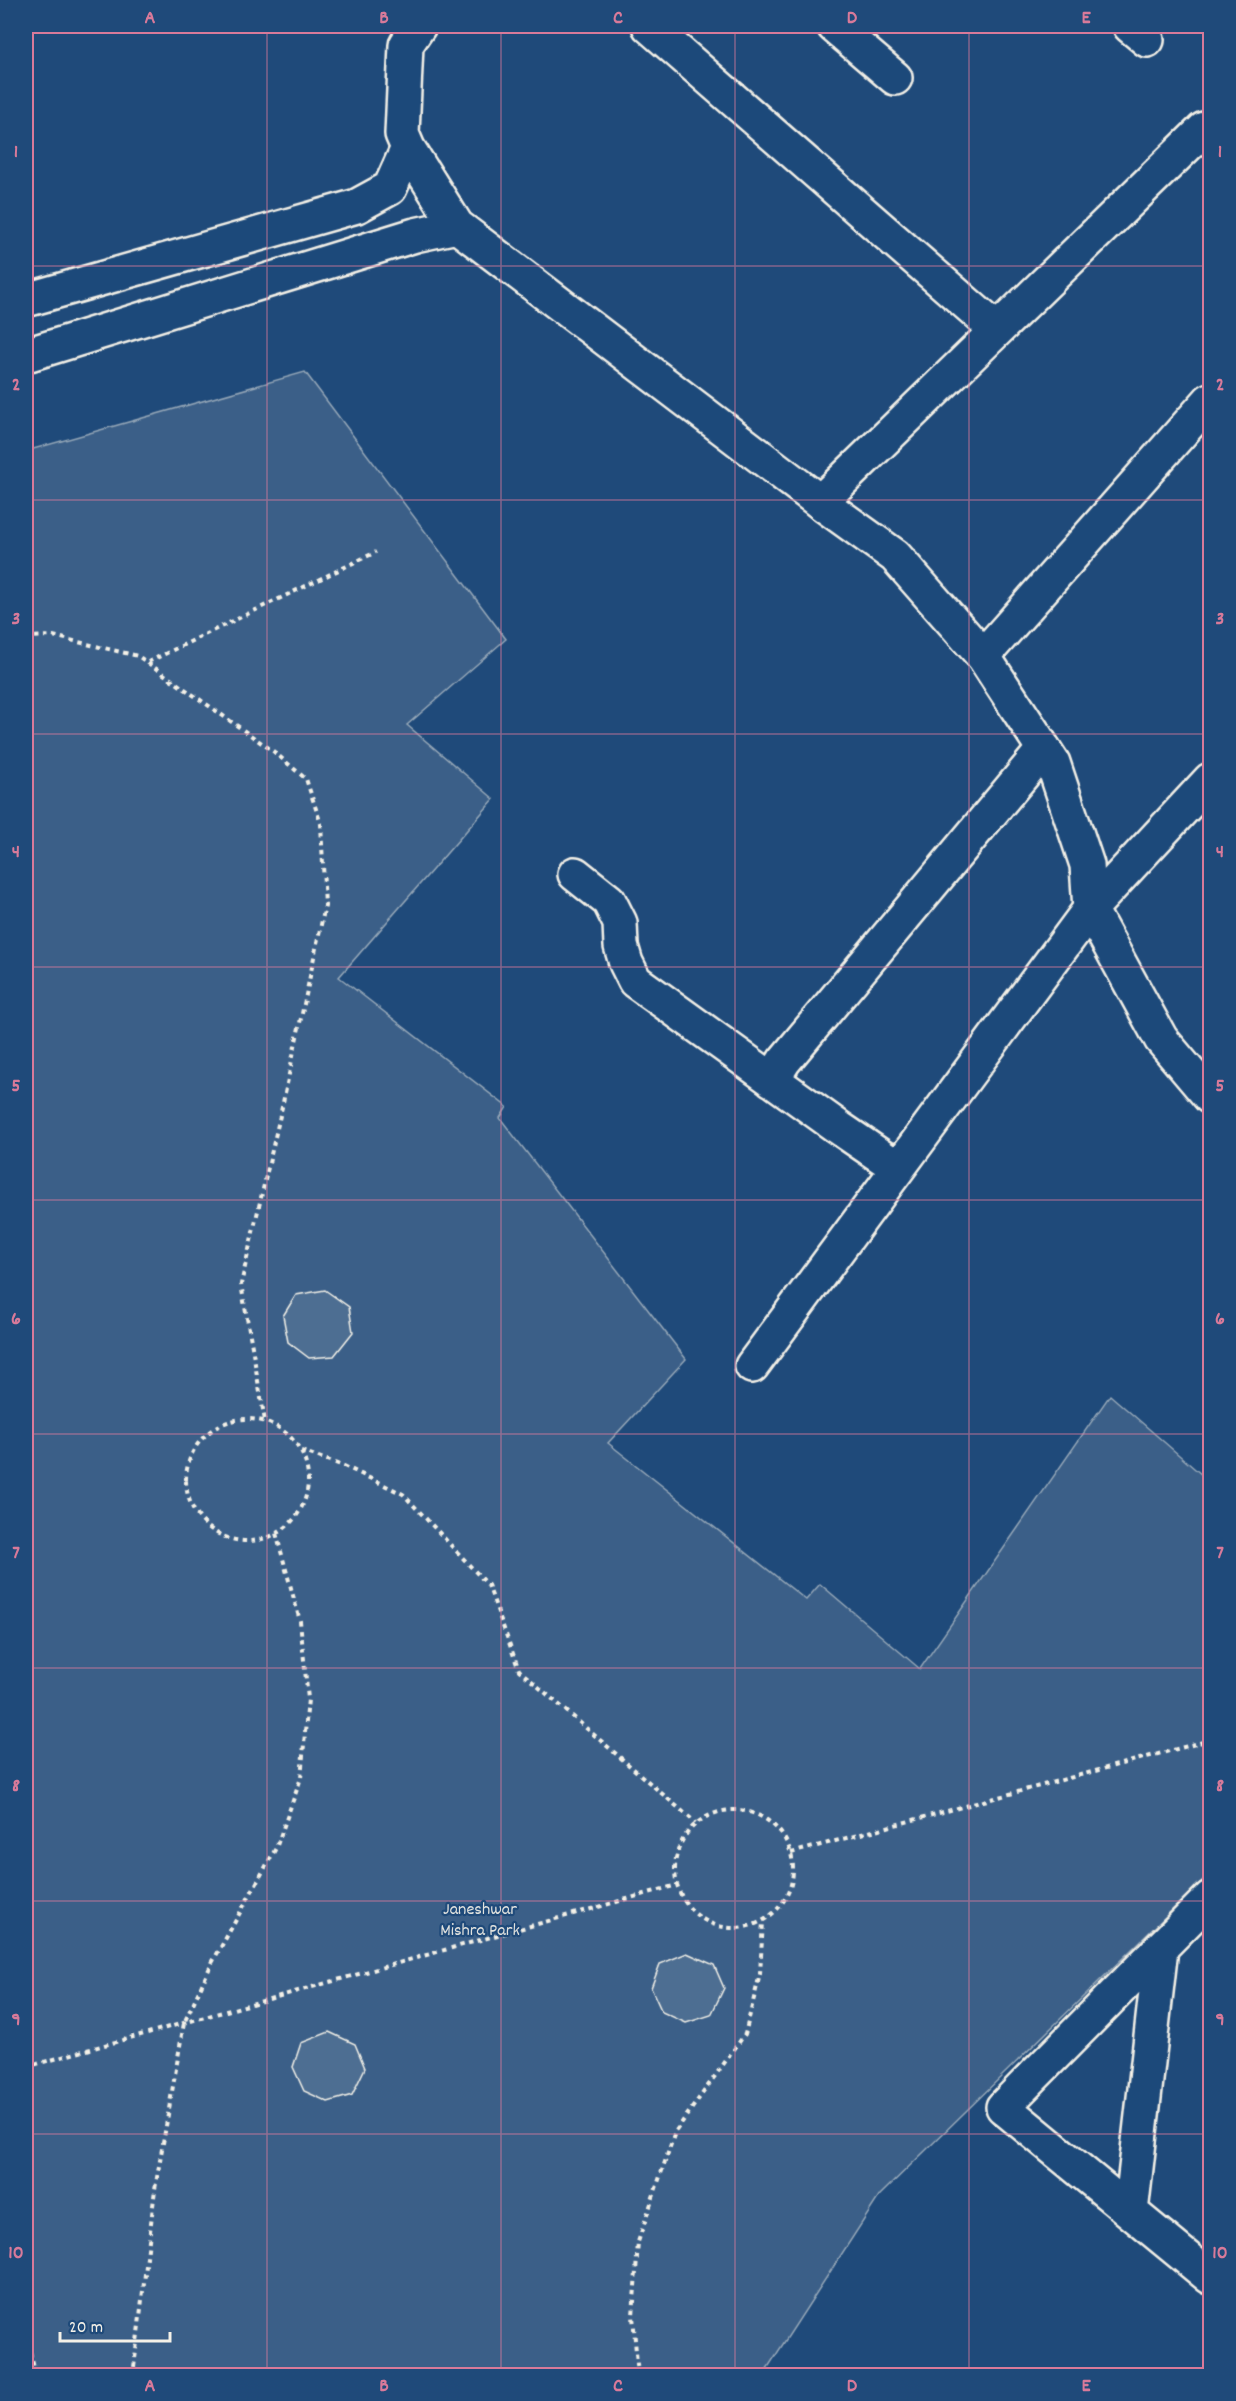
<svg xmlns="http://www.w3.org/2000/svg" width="1236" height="2401" font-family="Dekko,sans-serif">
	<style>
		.green { fill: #3a5f88; stroke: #97a8b8; stroke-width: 1.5 }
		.building { fill: #4d6e92; stroke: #f4f1e8; stroke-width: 1.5 }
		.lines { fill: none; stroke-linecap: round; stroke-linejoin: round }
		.street-casing { stroke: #f4f1e8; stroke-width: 38 }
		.secondary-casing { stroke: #f4f1e8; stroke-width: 38 }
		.path { stroke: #f4f1e8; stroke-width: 4; stroke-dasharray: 4.5 4.5; stroke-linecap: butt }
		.street { stroke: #1f4a7a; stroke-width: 33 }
		.secondary { stroke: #1f4a7a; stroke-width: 33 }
		.grid { fill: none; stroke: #d87a9a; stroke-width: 1.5; stroke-opacity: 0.55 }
		.labels { text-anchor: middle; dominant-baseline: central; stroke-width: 4.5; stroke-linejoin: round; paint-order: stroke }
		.park-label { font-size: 18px; fill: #e1e2de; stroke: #1f4a7a }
		.neatline { fill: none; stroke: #d87a9a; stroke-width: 2 }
		.grid-label { font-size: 20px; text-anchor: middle; font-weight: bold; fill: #d87a9a }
	</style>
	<rect width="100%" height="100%" fill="#1f4a7a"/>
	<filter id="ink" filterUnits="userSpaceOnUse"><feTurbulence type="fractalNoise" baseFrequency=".0167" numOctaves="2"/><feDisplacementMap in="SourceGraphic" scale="12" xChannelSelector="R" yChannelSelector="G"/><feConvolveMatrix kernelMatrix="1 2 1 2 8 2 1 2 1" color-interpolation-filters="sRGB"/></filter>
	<g filter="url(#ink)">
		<path class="green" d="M305 372 506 639 407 725 494 799 339 977 507 1107 500 1118 686 1359 608 1443 806 1600 820 1584 920 1669 1110 1395 1210 1482V1873L880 2195 763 2375 26 2376V451Z"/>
		<path class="building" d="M325 1290 349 1307 353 1332 334 1356 309 1358 288 1342 283 1316 296 1295Z
			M687 1953 714 1965 724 1988 711 2015 686 2023 662 2012 651 1988 660 1964Z
			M329 2032 355 2044 365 2068 352 2095 328 2102 304 2091 293 2067 301 2043Z"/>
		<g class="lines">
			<defs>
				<path id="street" d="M649 26 997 330
					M834 26 895 78
					M1130 26 1147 40
					M820 502 1204 129
					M983 656 1210 400
					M575 874 609 901 620 923 621 946 626 963 635 981 838 1127 898 1168
					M772 1080 784 1061 1044 749
					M752 1366 1090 909 1210 780
					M1210 1898 1003 2107 1210 2277
					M1131 2212 1161 1948"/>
				<path id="secondary" d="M419 26 406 45 402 134 408 148 457 226 820 502 895 556 983 656 1053 763 1087 865 1090 909 1161 1039 1210 1097
					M26 300 357 206 390 188 408 148
					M26 355 415 235 457 226"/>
			</defs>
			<use href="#street" class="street-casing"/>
			<use href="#secondary" class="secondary-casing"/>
			<path class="path" d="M26 637 53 636 138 656 273 751 306 779 321 824 325 906 282 1107 241 1284 265 1421
				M148 662 376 552
				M186 1480a61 61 0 1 1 122 0a61 61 0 1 1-122 0Z
				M301 1451 344 1466 403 1494 488 1585 519 1670 696 1823
				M675 1869a59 59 0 1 1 118 0a59 59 0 1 1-118 0Z
				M791 1853 1210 1740
				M26 2067 677 1885
				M26 2335 36 2376
				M133 2376 155 2189 184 2023 212 1963 276 1848 301 1778 308 1699 300 1621 276 1533
				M638 2376 633 2316 638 2242 675 2132 745 2034 760 1974 763 1921"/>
			<use href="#street" class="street"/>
			<use href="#secondary" class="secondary"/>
		</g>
	</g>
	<path class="grid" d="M267 26V2376M501 26V2376M735 26V2376M969 26V2376M26 266H1210M26 500H1210M26 734H1210M26 967H1210M26 1200H1210M26 1434H1210M26 1668H1210M26 1901H1210M26 2134H1210"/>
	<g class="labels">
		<g class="park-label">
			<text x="480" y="1910">Janeshwar<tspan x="480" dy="21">Mishra Park</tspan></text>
		</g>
	</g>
	<rect width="1236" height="2401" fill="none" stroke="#1f4a7a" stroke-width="66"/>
	<path d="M60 2332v9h110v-9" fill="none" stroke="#f4f1e8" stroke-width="3"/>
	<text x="69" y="2332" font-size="18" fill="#f4f1e8" stroke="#1f4a7a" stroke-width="4.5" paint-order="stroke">20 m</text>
	<rect x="33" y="33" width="1170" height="2335" class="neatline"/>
	<g class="grid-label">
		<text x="150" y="23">A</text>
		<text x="384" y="23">B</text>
		<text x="618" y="23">C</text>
		<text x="852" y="23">D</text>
		<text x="1086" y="23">E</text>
		<text x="16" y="157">1</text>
		<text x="1220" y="157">1</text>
		<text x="16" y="390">2</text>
		<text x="1220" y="390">2</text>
		<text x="16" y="624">3</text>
		<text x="1220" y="624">3</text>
		<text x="16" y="857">4</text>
		<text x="1220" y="857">4</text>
		<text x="16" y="1091">5</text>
		<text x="1220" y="1091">5</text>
		<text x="16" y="1324">6</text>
		<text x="1220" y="1324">6</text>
		<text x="16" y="1558">7</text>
		<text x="1220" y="1558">7</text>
		<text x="16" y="1791">8</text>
		<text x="1220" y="1791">8</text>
		<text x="16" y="2025">9</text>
		<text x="1220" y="2025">9</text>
		<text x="16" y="2258">10</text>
		<text x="1220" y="2258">10</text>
		<text x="150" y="2391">A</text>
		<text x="384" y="2391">B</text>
		<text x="618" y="2391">C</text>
		<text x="852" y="2391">D</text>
		<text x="1086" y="2391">E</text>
	</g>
</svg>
